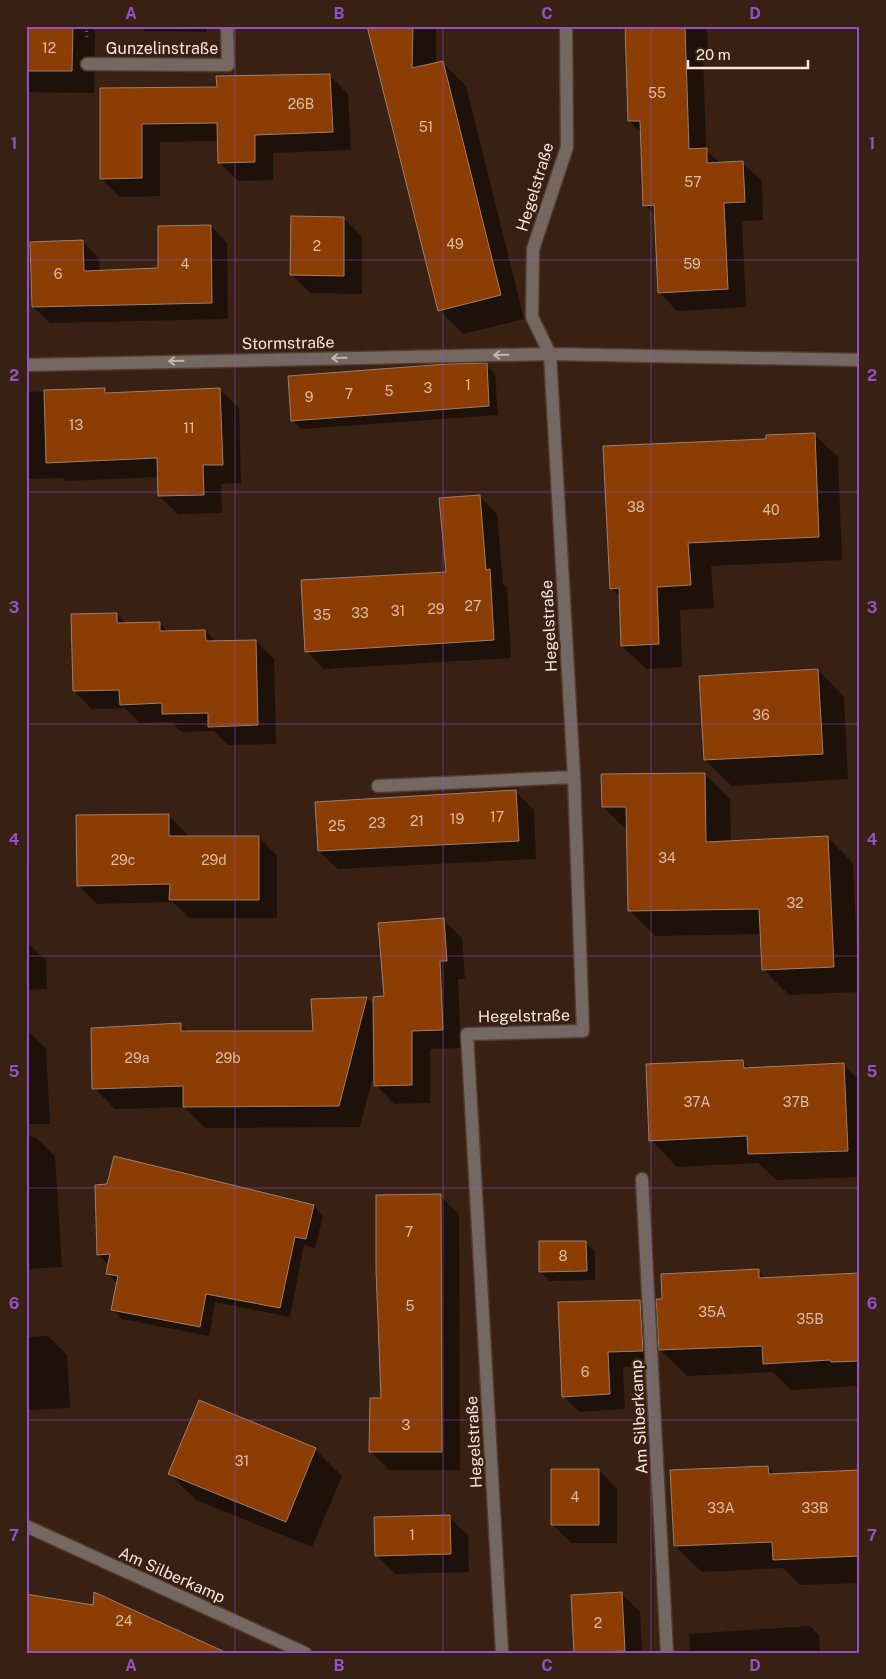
<svg xmlns="http://www.w3.org/2000/svg" width="886" height="1679" font-family="'Public Sans',sans-serif">
	<style>
		.shadow { fill: #0007 }
		.building { fill: #8b3d04; stroke: #9c7e6f }
		.lines { fill: none; stroke-linecap: round; stroke-linejoin: round }
		.minor-casing { stroke: #533c2f; stroke-width: 15 }
		.path { stroke: #786257; stroke-width: 3; stroke-dasharray: 1 4; stroke-linecap: butt }
		.minor { stroke: #756862; stroke-width: 12 }
		.oneway { stroke: #c3b4ac }
		.grid { fill: none; stroke: #9451c5; stroke-width: 1; stroke-opacity: 0.55 }
		.labels { text-anchor: middle; dominant-baseline: central; stroke-width: 5; stroke-linejoin: round; paint-order: stroke }
		.number-label { font-size: 14px; fill: #dcbca8 }
		.street-label { font-size: 16px; fill: #f7e6de; stroke: #382013 }
		.neatline { fill: none; stroke: #9451c5; stroke-width: 2 }
		.grid-label { font-size: 16px; text-anchor: middle; font-weight: bold; fill: #9451c5 }
	</style>
	<rect width="100%" height="100%" fill="#382013"/>
	<path class="shadow" d="M26 26H89L95 32 94 93 26 92Z
		M140 26H207V32L145 31Z
		M368 26H436V64L442 62 466 86 524 319 463 334 440 310Z
		M623 26H707L708 51 703 52 706 150 720 163H743L762 181 763 220 742 221 746 307 677 311 659 292 656 216 645 205 642 133 629 121 627 38 624 35Z
		M329 75 348 94 351 150 273 153V180L238 181 219 162V141L160 142V196L120 197 101 178V89L218 88Z
		M344 218 362 237V294L310 293 292 275Z
		M211 226 227 243 228 319 50 323 33 307 83 242 99 258 100 271 159 270Z
		M486 365 495 374 498 415 301 429 292 420Z
		M105 389 110 394 220 390 239 408 241 483 221 484 222 513 178 514 159 496V477L66 481 64 478 26 479V392Z
		M814 434 838 457 842 560 711 566 714 608 680 610 682 667 646 669 622 646 621 598 611 588 767 440Z
		M479 496 497 514 503 584 507 588 511 658 324 669 307 651 447 573Z
		M117 614 127 624 159 623 168 632 205 631 216 642 256 641 274 659 276 744 228 745 214 731 182 732 171 722 140 723 125 708 92 709 74 691Z
		M818 670 844 697 848 779 732 786 705 760Z
		M705 774 730 799 731 842 827 837 853 863 859 992 789 995 763 969 761 934 655 936 629 910 628 831 603 807Z
		M516 792 534 810 536 859 338 869 319 851Z
		M26 800 30 880H26Z
		M168 815 187 834V837H259L277 856V918H189L173 902 97 904 78 885Z
		M443 920 462 938 465 979H458L461 1048 430 1049V1103L394 1104 376 1085 375 1069 360 1127 205 1128 184 1107 115 1109 94 1088 180 1025 188 1032H314L367 998 375 1006 385 997Z
		M26 942 46 960 47 989 26 990Z
		M26 1033H30L46 1049 50 1124H26Z
		M743 1062 750 1069 843 1064 860 1081V1177L776 1180 758 1163 677 1167 651 1140Z
		M26 1135 36 1138 55 1156 62 1267 26 1269Z
		M115 1157 314 1206 323 1216 315 1248 304 1245 290 1317 215 1302 209 1336 122 1319 113 1309 118 1284 108 1274 110 1264H108L98 1255Z
		M440 1196 459 1214 460 1470H389L371 1451 383 1399Z
		M585 1242 595 1251V1280L550 1281 540 1272Z
		M758 1271 766 1278 858 1274 860 1275V1388L856 1386 791 1390 773 1372 687 1376 660 1350 663 1300Z
		M640 1301 655 1316 658 1366 623 1367 625 1409 579 1412 564 1396Z
		M48 1336 67 1355 70 1408 26 1410V1337Z
		M315 1449 342 1476 312 1547 196 1500 170 1474Z
		M768 1467 775 1475 860 1471V1583L800 1585 783 1568 702 1572 675 1546Z
		M599 1470 617 1489V1543H571L552 1524Z
		M449 1517 468 1535 469 1572 395 1574 376 1555Z
		M622 1594 640 1612 642 1653H575Z
		M810 1626 819 1635 820 1653H690L689 1634Z"/>
	<path class="building" d="M26 26H73L72 71H26Z
		M367 26H413L412 68 443 61 501 295 438 311Z
		M625 26H685L689 149 707 148V163L743 161 745 202 724 203 728 289 658 293 654 205 643 206 640 121H628Z
		M330 74 333 132 255 135V162L218 163 217 123 142 124V178L100 179V88L217 87 216 76Z
		M291 216 344 217V276L290 275Z
		M211 225 212 303 32 307 30 242 83 240 84 271 158 268V226Z
		M487 363 489 406 291 421 288 376 447 364Z
		M105 388V393L220 388 223 465H203L204 495 158 496 157 458 46 463 44 390Z
		M815 433 819 537 688 543 691 585 657 587 659 644 621 646 619 588 610 589 603 446 766 439V435Z
		M480 495 486 570 490 569 494 640 305 652 301 580 446 572 439 498Z
		M117 613V623L160 622V631L205 630 206 641 256 640 258 725 208 727V713L162 714V703L120 705 119 690 73 691 71 614Z
		M818 669 823 754 704 760 699 676Z
		M705 773 706 842 828 836 834 967 762 970 759 909 628 911 626 807H602L601 774Z
		M516 790 519 841 318 851 315 802Z
		M169 814V836H259V900H169L170 884 77 886 76 815Z
		M444 918 447 961H440L443 1030 412 1031V1085L374 1086 373 997 384 996 378 923Z
		M367 997 339 1106 183 1107V1086L92 1089 91 1028 181 1023V1031H313L311 999Z
		M743 1060 744 1068 844 1063 848 1151 748 1154 747 1136 649 1141 646 1064Z
		M114 1156 314 1205 306 1239 295 1237 280 1308 206 1294 200 1327 111 1310 118 1276 106 1274 110 1254 97 1255 95 1185 107 1184Z
		M441 1194 442 1452H369L370 1398H381L376 1270V1195Z
		M539 1241H586L587 1271 539 1272Z
		M759 1269V1278L859 1273 860 1361 831 1362 830 1360 763 1364 762 1346 659 1350 656 1299H662L661 1274Z
		M640 1300 643 1351 608 1352 610 1394 562 1397 558 1302Z
		M199 1400 316 1448 286 1522 168 1474Z
		M768 1466 769 1474 860 1470V1556L773 1560 772 1542 674 1546 670 1470Z
		M551 1469H599V1525H551Z
		M450 1515 451 1554 375 1556 374 1517Z
		M94 1592 227 1653H26V1594L93 1605Z
		M622 1592 625 1651 574 1653 571 1595Z"/>
	<g class="lines">
		<defs>
			<path id="minor" d="M87 64 228 65 227 26
				M26 365 550 354 860 360
				M378 786 574 777
				M642 1179 667 1653
				M26 1526 305 1653
				M502 1653 467 1034 583 1031 574 777 550 354 532 317 533 249 567 147 566 26"/>
		</defs>
		<use href="#minor" class="minor-casing"/>
		<path class="path" d="M86 26 87 38"/>
		<use href="#minor" class="minor"/>
	</g>
	<defs><path id="oneway-shaft" d="M-6 0H5M1.5-3L5.5 0L1.5 3" fill="none" stroke-width="1.6" stroke-linecap="round" stroke-linejoin="round" transform="scale(1.25)"/></defs>
	<g class="oneway">
		<use href="#oneway-shaft" transform="translate(501 355) rotate(179)"/>
		<use href="#oneway-shaft" transform="translate(339 358) rotate(179)"/>
		<use href="#oneway-shaft" transform="translate(176 361) rotate(179)"/>
	</g>
	<path class="grid" d="M235 26V1653M443 26V1653M651 26V1653M26 260H860M26 492H860M26 724H860M26 956H860M26 1188H860M26 1420H860"/>
	<g class="labels">
		<g class="number-label">
			<text x="49" y="48">12</text>
			<text x="657" y="93">55</text>
			<text x="301" y="104">26B</text>
			<text x="426" y="127">51</text>
			<text x="693" y="182">57</text>
			<text x="455" y="244">49</text>
			<text x="317" y="246">2</text>
			<text x="185" y="264">4</text>
			<text x="692" y="264">59</text>
			<text x="58" y="274">6</text>
			<text x="468" y="385">1</text>
			<text x="428" y="388">3</text>
			<text x="389" y="391">5</text>
			<text x="349" y="394">7</text>
			<text x="309" y="397">9</text>
			<text x="76" y="425">13</text>
			<text x="189" y="428">11</text>
			<text x="636" y="507">38</text>
			<text x="771" y="510">40</text>
			<text x="473" y="606">27</text>
			<text x="436" y="609">29</text>
			<text x="398" y="611">31</text>
			<text x="360" y="613">33</text>
			<text x="322" y="615">35</text>
			<text x="761" y="715">36</text>
			<text x="497" y="817">17</text>
			<text x="457" y="819">19</text>
			<text x="417" y="821">21</text>
			<text x="377" y="823">23</text>
			<text x="337" y="826">25</text>
			<text x="667" y="858">34</text>
			<text x="123" y="860">29c</text>
			<text x="214" y="860">29d</text>
			<text x="795" y="903">32</text>
			<text x="137" y="1058">29a</text>
			<text x="228" y="1058">29b</text>
			<text x="697" y="1102">37A</text>
			<text x="796" y="1102">37B</text>
			<text x="409" y="1232">7</text>
			<text x="563" y="1256">8</text>
			<text x="410" y="1306">5</text>
			<text x="712" y="1312">35A</text>
			<text x="810" y="1319">35B</text>
			<text x="585" y="1372">6</text>
			<text x="406" y="1425">3</text>
			<text x="242" y="1461">31</text>
			<text x="575" y="1497">4</text>
			<text x="721" y="1508">33A</text>
			<text x="815" y="1508">33B</text>
			<text x="412" y="1535">1</text>
			<text x="124" y="1621">24</text>
			<text x="598" y="1623">2</text>
		</g>
		<g class="street-label">
			<text x="162" y="48">Gunzelinstraße</text>
			<text transform="translate(535 187) rotate(-73)">Hegelstraße</text>
			<text transform="translate(288 343) rotate(-1)">Stormstraße</text>
			<text transform="translate(549 626) rotate(-93)">Hegelstraße</text>
			<text transform="translate(524 1016) rotate(-1)">Hegelstraße</text>
			<text transform="translate(639 1417) rotate(-93)">Am Silberkamp</text>
			<text transform="translate(474 1442) rotate(-93)">Hegelstraße</text>
			<text transform="translate(172 1575) rotate(24)">Am Silberkamp</text>
		</g>
	</g>
	<rect width="886" height="1679" fill="none" stroke="#382013" stroke-width="55"/>
	<path d="M688 60v8h120v-8" fill="none" stroke="#f7e6de" stroke-width="2.5"/>
	<text x="696" y="60" font-size="15" fill="#f7e6de" stroke="#382013" stroke-width="4" paint-order="stroke">20 m</text>
	<rect x="28" y="28" width="830" height="1624" class="neatline"/>
	<g class="grid-label">
		<text x="131" y="19">A</text>
		<text x="339" y="19">B</text>
		<text x="547" y="19">C</text>
		<text x="755" y="19">D</text>
		<text x="14" y="149">1</text>
		<text x="872" y="149">1</text>
		<text x="14" y="381">2</text>
		<text x="872" y="381">2</text>
		<text x="14" y="613">3</text>
		<text x="872" y="613">3</text>
		<text x="14" y="845">4</text>
		<text x="872" y="845">4</text>
		<text x="14" y="1077">5</text>
		<text x="872" y="1077">5</text>
		<text x="14" y="1309">6</text>
		<text x="872" y="1309">6</text>
		<text x="14" y="1541">7</text>
		<text x="872" y="1541">7</text>
		<text x="131" y="1671">A</text>
		<text x="339" y="1671">B</text>
		<text x="547" y="1671">C</text>
		<text x="755" y="1671">D</text>
	</g>
</svg>
